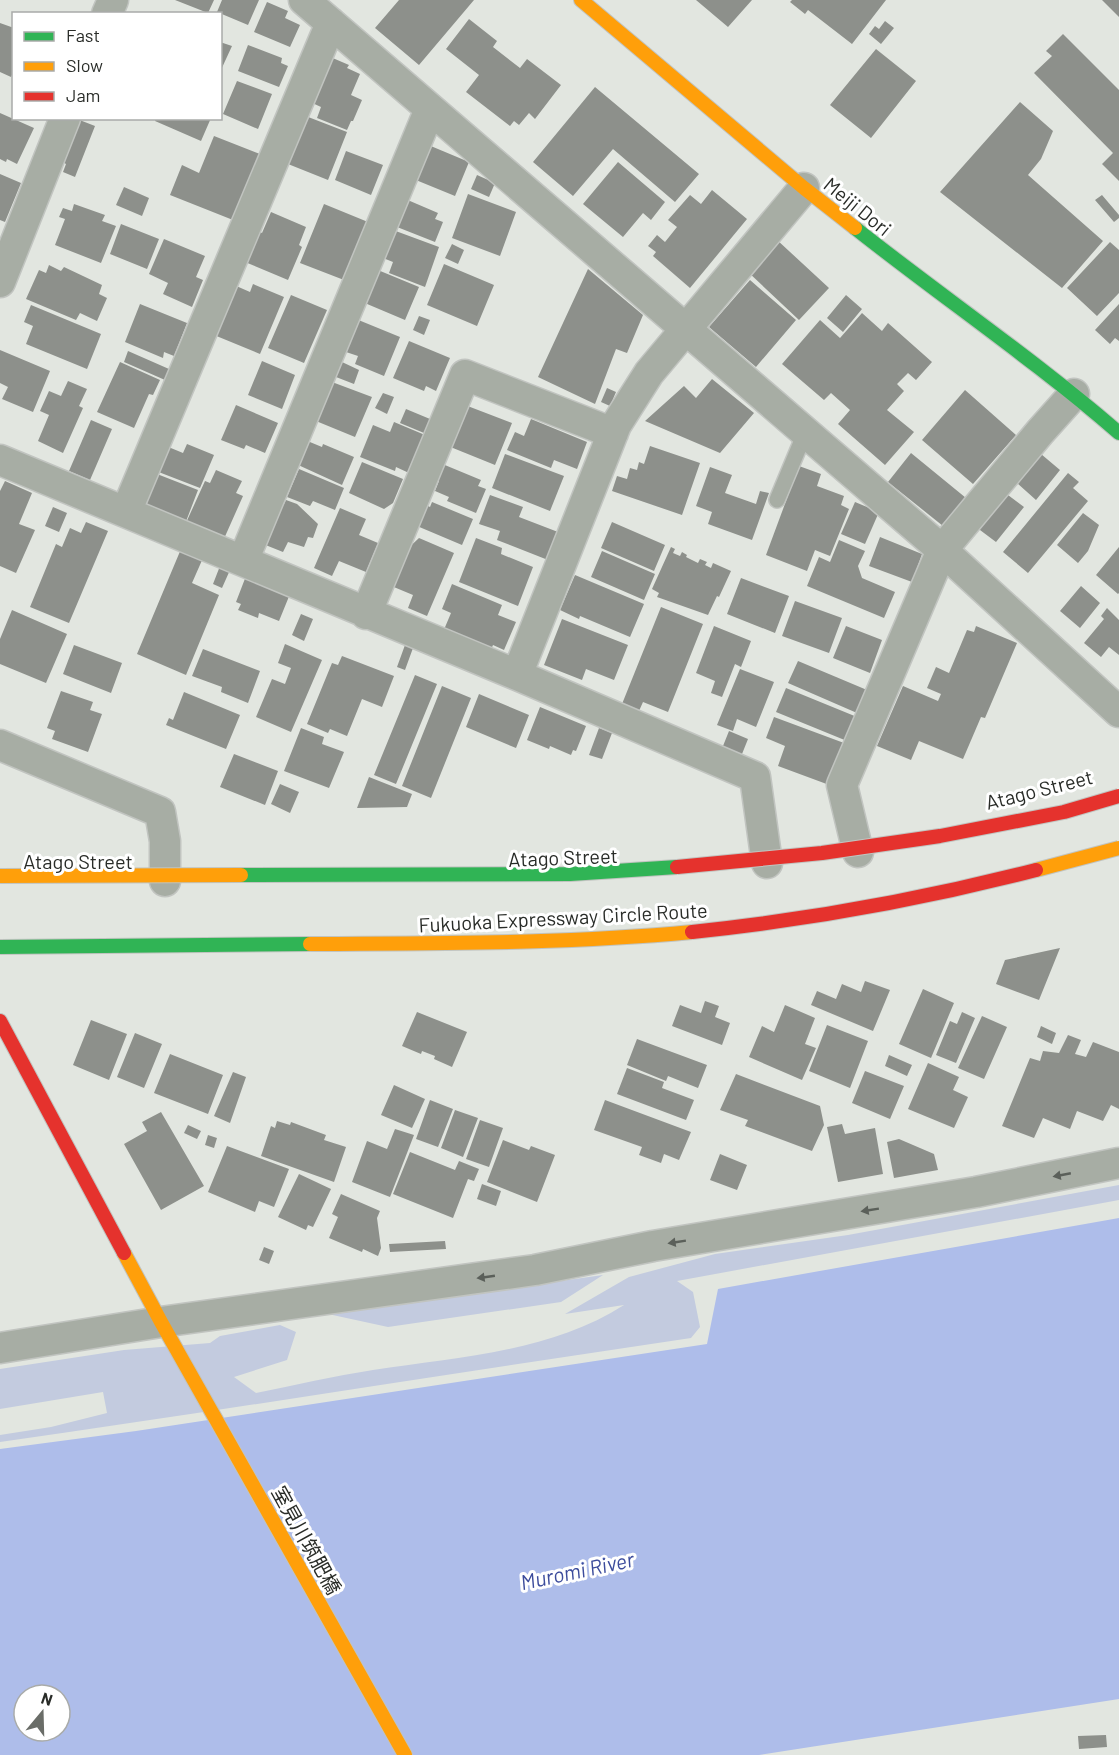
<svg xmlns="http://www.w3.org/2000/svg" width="1119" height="1755" font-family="Barlow,'Noto Sans JP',sans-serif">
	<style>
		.green { fill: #c3cbdf }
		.water { fill: #aebdea; fill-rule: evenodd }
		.building { fill: #8d908b }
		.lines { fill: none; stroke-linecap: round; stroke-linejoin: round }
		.lane-casing { stroke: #c1c4c0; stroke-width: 18 }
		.street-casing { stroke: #c1c4c0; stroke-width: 33 }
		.fast-casing { stroke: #c1c4c0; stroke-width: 16 }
		.slow-casing { stroke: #c1c4c0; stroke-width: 16 }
		.jam-casing { stroke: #c1c4c0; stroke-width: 16 }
		.lane { stroke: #a7ada4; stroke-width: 15 }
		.street { stroke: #a7ada4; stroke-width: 30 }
		.fast { stroke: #30b455; stroke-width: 14 }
		.slow { stroke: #ff9f0a; stroke-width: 14 }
		.jam { stroke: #e5322d; stroke-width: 14 }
		.fast-bridge-casing { stroke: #c1c4c0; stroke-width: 16; stroke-linecap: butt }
		.slow-bridge-casing { stroke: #c1c4c0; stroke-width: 16; stroke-linecap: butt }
		.jam-bridge-casing { stroke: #c1c4c0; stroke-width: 16; stroke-linecap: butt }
		.fast-bridge { stroke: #30b455; stroke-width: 14 }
		.slow-bridge { stroke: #ff9f0a; stroke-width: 14 }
		.jam-bridge { stroke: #e5322d; stroke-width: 14 }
		.oneway { fill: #5b605a }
		.labels { text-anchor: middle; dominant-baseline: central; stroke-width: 6; stroke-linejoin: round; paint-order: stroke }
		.street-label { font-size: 20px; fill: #292c28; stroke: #fff }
		.water-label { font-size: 21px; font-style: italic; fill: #3c4c9c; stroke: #fff }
	</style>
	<rect width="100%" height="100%" fill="#e2e6e0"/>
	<path class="green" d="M1119 1185V1200L677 1281 693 1292 700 1327 691 1338C461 1372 231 1409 0 1442V1435L51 1427 107 1413 103 1392 0 1409V1369L124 1350 210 1343 220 1336 280 1325 296 1332 287 1360 234 1377 256 1393C295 1385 334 1376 373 1370 457 1357 551 1352 624 1305L565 1314 629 1277 715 1254 848 1235Z
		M603 1275 561 1302 388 1327 328 1314Z"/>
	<path class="water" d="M1119 1218V1699L759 1755H0V1449L136 1431 707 1344 718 1289ZM24 1695H60V1731H24Z"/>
	<path class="building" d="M175 0H214L208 13Z
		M222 0H259L248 25 217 12Z
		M399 0H474L419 65 375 28Z
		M696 0H752L728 27Z
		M792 0H886L852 44 808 10 805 14 790 2Z
		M1102 0H1119V17Z
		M267 2 288 11 285 18 300 25 290 47 254 32Z
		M469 19 497 41 493 47 520 68 527 59 561 85 535 119 529 113 519 125 514 121 510 126 466 92 479 75 446 49Z
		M885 21 894 28 881 44 869 34 875 26 879 29Z
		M0 23 14 28V70L11 77 0 72Z
		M1063 34 1119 90V181L1102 164 1113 153 1034 73 1052 56 1046 51Z
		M220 42 232 46 220 72Z
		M248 45 282 58 281 63 288 66 279 87 238 71Z
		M876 49 916 81 871 138 830 105Z
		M328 56 349 65 347 68 360 74 351 95 362 100 353 121H351L347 130 317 118 321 107 308 101Z
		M237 81 272 94 258 129 223 114Z
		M595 87 699 174 675 202 613 149 573 196 533 162Z
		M1020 102 1053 131 1041 159 1028 175 1103 241 1062 288 940 192Z
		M0 113 34 128 17 164 7 159 6 162 0 159Z
		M303 115 347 132 328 180 283 162Z
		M156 118H211L201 141 155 121Z
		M77 119 95 126 75 177 63 172 66 164 61 161Z
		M214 136 260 154 233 220 170 195 182 165 199 173Z
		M426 144 469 162 455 196 411 178Z
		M346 151 383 165 371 195 335 180Z
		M618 162 665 202 651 220 643 213 623 237 583 204Z
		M0 174 21 183 5 222 0 220Z
		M477 175 495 183 489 197 471 189Z
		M124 187 149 198 142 216 116 205Z
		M712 190 747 219 690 288 653 256 656 252 648 246 657 235 665 242 677 227 668 220 690 195 701 204Z
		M468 194 516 212 500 256 452 238Z
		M1102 195 1119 215V218L1114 222 1095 200Z
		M403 198 438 213 435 219 443 222 435 242 392 225Z
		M74 204 105 215 102 221 116 226 101 263 55 245 65 219 59 217 63 208 72 211Z
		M324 204 368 222 344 280 300 263Z
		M271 212 306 227 299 245 302 247 288 280 245 262 258 231 262 233Z
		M121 224 159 239 147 269 110 254Z
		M393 230 439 247 425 287 389 273 393 262 383 258Z
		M164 239 205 256 196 277 203 280 192 307 163 294 168 283 149 274Z
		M776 239 829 288 799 320 747 271Z
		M1110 242 1119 250V293L1097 316 1067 288Z
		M452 244 464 250 458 264 445 258Z
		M444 264 494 285 477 326 427 305Z
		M49 265 61 271 64 267 102 285 99 294 107 298 97 321 80 313 76 320 26 299 39 270 46 273Z
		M373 268 419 287 405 320 360 301Z
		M588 269 643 315 627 353 616 349 595 404 538 377Z
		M750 280 796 320 756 367 709 327Z
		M253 284 284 297 260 354 214 335 234 285 250 292Z
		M291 295 327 310 304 363 268 348Z
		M846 295 862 309 843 332 827 318Z
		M140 304 187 323 174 356 164 352 163 358 125 342Z
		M1119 304V341L1115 338 1110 344 1095 330Z
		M31 305 101 334 87 369 26 344 33 326 24 322Z
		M862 313 882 331 888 323 932 362 916 380 908 373 897 384 904 391 887 410 914 432 885 465 838 424 850 410 831 393 824 400 782 364 820 320 840 338Z
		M419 316 430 320 424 335 413 330Z
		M356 319 400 337 384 376 355 364 358 356 343 351Z
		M409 341 450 358 436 391 426 386 424 391 393 378Z
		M0 350 50 371 33 412 2 399 8 387 0 383Z
		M128 351 169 369 165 380 124 362Z
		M262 361 295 375 282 409 248 395Z
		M120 362 160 380 153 395 149 394 134 428 97 412Z
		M342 362 359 370 354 384 336 377Z
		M712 379 754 413 720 453 645 421 684 386 696 398Z
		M68 381 87 389 79 406 83 408 63 453 38 441 49 415 40 411 49 391 61 396Z
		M332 382 372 397 355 437 316 421Z
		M607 388 616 392 610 406 601 402Z
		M965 390 1016 435 973 484 922 440Z
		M383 393 394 397 387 414 375 408Z
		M236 405 278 423 265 453 246 445 244 449 221 440Z
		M465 405 512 423 495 465 448 446Z
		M406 409 430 419 424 433 400 423Z
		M531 419 587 442 577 469 554 460 551 468 507 450 515 432 524 436Z
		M91 420 112 429 90 480 69 471Z
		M394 422 425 435 409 473 396 467 395 471 360 457 373 425 390 432Z
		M305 440 322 447 323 444 354 457 342 485 296 464Z
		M187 444 214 455 200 488 156 471 166 446 183 453Z
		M650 446 700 463 682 515 612 491 617 476 627 479 630 468 637 470 639 462 644 464Z
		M911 453 966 498 943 526 888 482Z
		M505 454 564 476 550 511 492 488Z
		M1041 454 1060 470 1036 500 1017 483Z
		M362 462 403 479 393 503 384 509 349 493Z
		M440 463 481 480 478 486 486 489 476 513 447 501 449 497 435 491 439 481 434 478Z
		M799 466 821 474 817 486 844 496 841 505 849 509 830 556 815 550 807 571 766 555Z
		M710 467 732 475 725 493 756 504 760 491 769 493 752 540 708 524 712 512 696 506Z
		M299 469 344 488 335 510 313 501 310 506 287 497Z
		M216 470 242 481 236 493 243 496 223 541 185 525 205 481 210 483Z
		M1068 473 1079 482 1073 488 1088 501 1028 573 1003 552Z
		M157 474 198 490 185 524 143 508Z
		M5 481 32 493 19 524 35 530 16 573 0 566V491Z
		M1004 492 1024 507 996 542 976 527Z
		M490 495 523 507 519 517 558 532 548 560 497 540 500 531 479 524Z
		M286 500 297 504 318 524 313 538 308 537 304 547 288 542 283 552 263 544 280 502 284 504Z
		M432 502 473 519 462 545 417 526 426 505 430 507Z
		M855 502 879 512 865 544 841 534Z
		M53 507 67 513 59 532 45 526Z
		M340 508 366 519 359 535 378 543 366 572 339 561 332 576 314 568Z
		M1083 513 1099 525 1088 551 1078 563 1057 545Z
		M86 522 108 531 69 623 30 607 56 544 62 547 70 528 81 533Z
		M612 522 665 545 654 571 601 548Z
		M880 537 922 554 912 582 869 566Z
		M419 538 454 553 427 616 408 608 413 595 389 585 402 554Z
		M476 538 502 548 501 554 533 567 518 606 459 582Z
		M839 540 865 551 858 566 862 578 895 592 884 618 807 586 819 557 830 562Z
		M671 547 675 549 673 553 680 556 682 552 687 555 686 557 698 563 700 559 707 562 705 565 711 568 713 563 731 571 719 597 717 596 708 615 657 597 659 593 652 589Z
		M1119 547V593L1118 594 1096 575Z
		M181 549 203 558 192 583 219 595 186 675 137 654Z
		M602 551 655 574 644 600 591 577Z
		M220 566 230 570 222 588 213 584Z
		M575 575 644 604 630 637 580 616 579 619 560 610Z
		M246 576 290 594 279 621 259 613 258 618 238 610 241 604 236 602Z
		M741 578 789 596 775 633 727 614Z
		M452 584 502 605 498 615 516 622 504 650 493 645 490 652 443 632 451 613 442 609Z
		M1081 586 1100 603 1080 628 1060 611Z
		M795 601 842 618 829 653 782 636Z
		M661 607 703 624 668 712 643 702 639 711 622 704Z
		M1107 608 1119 620V655L1109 647 1101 657 1084 643 1104 619 1101 616Z
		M12 610 67 634 46 683 0 664V639Z
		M301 614 313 619 304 641 292 635Z
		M562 619 628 645 614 680 586 669 582 680 544 665Z
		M714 626 751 641 741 667 735 664 722 697 711 693 715 681 696 673Z
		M846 626 882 640 870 673 833 658Z
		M976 626 1017 643 985 718 981 717 963 759 919 741 911 760 877 746 903 686 938 701 941 694 927 688 936 667 949 673 967 630 974 632Z
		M285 644 322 660 291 732 256 717 272 679 285 684 291 668 278 663Z
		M74 645 122 663 111 693 63 674Z
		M405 645 413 648 405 670 397 667Z
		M203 649 260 671 248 703 221 692 222 687 192 676Z
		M342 656 394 676 382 707 362 699 347 736 330 729 328 733 307 724 332 663 338 665Z
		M798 661 867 690 857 713 788 683Z
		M740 669 774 682 756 727 737 719 733 731 717 725Z
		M415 675 437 684 396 784 374 775Z
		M442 686 471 698 431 798 402 786Z
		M786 688 857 717 847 741 776 712Z
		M61 691 93 702 90 710 102 714 88 752 52 739 55 731 47 728Z
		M184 692 240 715 226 749 166 725 169 718 173 720Z
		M479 694 529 715 516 748 466 727Z
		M540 707 586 726 576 751 573 750 571 755 550 746 549 749 527 740Z
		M774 717 844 743 832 786 778 766 785 746 766 738Z
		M301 728 324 737 322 744 344 752 329 788 284 771Z
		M599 728 612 733 602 759 589 755Z
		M729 731 748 739 740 759 721 751Z
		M234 754 278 771 265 805 220 787Z
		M369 777 412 794 407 807 357 808Z
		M280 784 299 792 290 813 271 804Z
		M1060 948 1039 1000 996 984 1005 960Z
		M865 981 890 990 873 1031 811 1005 817 991 836 999 842 984 861 992Z
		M923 989 954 1003 931 1058 899 1044Z
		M705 1001 719 1006 715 1017 730 1023 722 1045 672 1026 680 1005 701 1013Z
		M785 1005 815 1018 805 1044 816 1048 802 1080 749 1057 762 1026 774 1032Z
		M417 1012 467 1032 452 1067 434 1059 435 1056 422 1051 421 1054 402 1046Z
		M962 1012 975 1018 956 1063 936 1055 950 1021 957 1024Z
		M982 1016 1007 1027 984 1079 958 1068Z
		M91 1020 127 1034 109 1080 73 1065Z
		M827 1025 868 1041 850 1088 809 1071Z
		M1041 1026 1056 1033 1052 1044 1037 1037Z
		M135 1033 162 1044 144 1088 117 1077Z
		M1068 1035 1081 1040 1075 1054 1086 1057 1093 1042 1119 1052V1109L1111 1105 1103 1121 1077 1111 1070 1129 1043 1118 1034 1138 1002 1126 1030 1058 1040 1061 1043 1051 1059 1053Z
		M637 1039 707 1065 698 1088 668 1076 666 1081 627 1065Z
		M170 1054 223 1075 208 1114 154 1093Z
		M889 1055 912 1065 907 1076 885 1066Z
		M928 1063 959 1077 953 1090 968 1097 954 1128 908 1109Z
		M627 1068 664 1082 662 1088 694 1100 686 1120 617 1094Z
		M865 1071 904 1086 890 1119 852 1103Z
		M233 1072 246 1077 230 1123 214 1116Z
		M736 1074 820 1106 824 1125 812 1151 745 1126 748 1120 720 1110Z
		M394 1085 425 1099 412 1128 381 1115Z
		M430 1100 453 1109 438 1147 416 1139Z
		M605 1100 691 1132 679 1160 664 1154 661 1163 639 1155 642 1147 594 1130Z
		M455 1110 478 1118 463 1157 441 1148Z
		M161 1112 204 1186 161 1210 124 1144 147 1131 142 1122Z
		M480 1120 503 1128 489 1167 466 1159Z
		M277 1121 290 1125 291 1122 326 1135 324 1140 346 1147 334 1182 261 1156 271 1126 275 1128Z
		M842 1124 845 1134 875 1128 883 1174 838 1182 827 1127Z
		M188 1125 201 1131 197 1139 184 1133Z
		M395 1129 414 1135 390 1197 352 1182 367 1141 387 1149Z
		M208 1135 217 1138 214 1148 205 1145Z
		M899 1139 934 1154 938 1170 894 1178 887 1142Z
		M503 1140 529 1150 531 1146 555 1155 537 1202 487 1182Z
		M227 1146 289 1169 274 1207 259 1201 255 1212 208 1192Z
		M410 1152 455 1170 459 1161 479 1169 474 1181 468 1179 453 1218 393 1194Z
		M720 1154 747 1165 737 1190 710 1180Z
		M299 1174 331 1189 313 1227 308 1225 306 1230 278 1217Z
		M482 1184 501 1191 496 1206 477 1199Z
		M341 1194 380 1211 377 1218 381 1248 378 1256 363 1249 362 1252 329 1238 338 1217 332 1214Z
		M445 1241 446 1249 390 1252 389 1244Z
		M264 1247 274 1251 269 1264 259 1260Z
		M1106 1735 1107 1747 1079 1749 1078 1736Z"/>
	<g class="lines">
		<defs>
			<path id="lane" d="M777 500 805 433"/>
			<path id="street" d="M304 0 942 550 1119 712
				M107 14 113 0
				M0 282 65 118
				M0 460 517 675 755 777 767 863
				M126 512 331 23
				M243 561 430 109
				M366 614 465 375 613 433
				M517 675 616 425 649 373 804 188
				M0 745 160 812 165 841V881
				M858 852 842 785 942 550 1040 432 1074 394
				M0 1348 161 1322 535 1270 653 1246 976 1192 1119 1163"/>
			<path id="fast" d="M855 228C942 297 1035 360 1119 433"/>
			<path id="slow" d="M581 0 804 188 855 228
				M124 1253 161 1322 405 1755"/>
			<path id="jam" d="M0 1021 124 1253"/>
		</defs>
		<use href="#lane" class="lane-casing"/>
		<use href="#street" class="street-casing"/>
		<use href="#fast" class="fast-casing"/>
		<use href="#slow" class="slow-casing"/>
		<use href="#jam" class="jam-casing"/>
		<use href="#lane" class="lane"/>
		<use href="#street" class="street"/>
		<use href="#fast" class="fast"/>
		<use href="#slow" class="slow"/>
		<use href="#jam" class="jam"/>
		<defs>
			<path id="fast-bridge" d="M241 875 570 874 677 867
				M0 947 310 944"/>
			<path id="slow-bridge" d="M1036 870 1119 848
				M0 876 241 875
				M310 944C437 943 565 944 692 932"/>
			<path id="jam-bridge" d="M677 867 822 853 940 836 1064 812 1119 796
				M692 932C808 920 924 899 1036 870"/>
		</defs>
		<use href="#fast-bridge" class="fast-bridge-casing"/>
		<use href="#slow-bridge" class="slow-bridge-casing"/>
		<use href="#jam-bridge" class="jam-bridge-casing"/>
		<use href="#fast-bridge" class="fast-bridge"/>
		<use href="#slow-bridge" class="slow-bridge"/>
		<use href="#jam-bridge" class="jam-bridge"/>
	</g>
	<defs><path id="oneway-solid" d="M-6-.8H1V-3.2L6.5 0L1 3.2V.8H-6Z" transform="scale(1.5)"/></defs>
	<g class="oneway">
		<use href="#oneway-solid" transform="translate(1062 1175) rotate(169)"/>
		<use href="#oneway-solid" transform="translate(870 1210) rotate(171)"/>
		<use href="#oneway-solid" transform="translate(677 1242) rotate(171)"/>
		<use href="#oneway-solid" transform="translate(486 1277) rotate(172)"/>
	</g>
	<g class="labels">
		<g class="street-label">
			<text transform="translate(858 206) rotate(39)">Meiji Dori</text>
			<text transform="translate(1039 789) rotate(-14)">Atago Street</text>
			<text transform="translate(563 857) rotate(-2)">Atago Street</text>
			<text x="78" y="861">Atago Street</text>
			<text transform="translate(563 917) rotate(-3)">Fukuoka Expressway Circle Route</text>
			<text transform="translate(307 1540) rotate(61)">室見川筑肥橋</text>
		</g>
		<g class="water-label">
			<text transform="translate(577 1570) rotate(-12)">Muromi River</text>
		</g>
	</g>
	<rect x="12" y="12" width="210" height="108" fill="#ffffff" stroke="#a9aba9" stroke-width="1.5"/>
	<rect x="24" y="32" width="30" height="9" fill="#30b455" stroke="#a9aba9" stroke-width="1.5"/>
	<text x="66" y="42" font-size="18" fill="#292c28">Fast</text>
	<rect x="24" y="62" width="30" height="9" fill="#ff9f0a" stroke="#a9aba9" stroke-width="1.5"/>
	<text x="66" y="72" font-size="18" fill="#292c28">Slow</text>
	<rect x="24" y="92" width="30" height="9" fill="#e5322d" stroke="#a9aba9" stroke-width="1.5"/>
	<text x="66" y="102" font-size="18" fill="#292c28">Jam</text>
	<g transform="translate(42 1713) rotate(19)"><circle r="28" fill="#ffffff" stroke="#a9aba9" stroke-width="1.5"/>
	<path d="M0-4.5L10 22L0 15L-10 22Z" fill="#6a6d68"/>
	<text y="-9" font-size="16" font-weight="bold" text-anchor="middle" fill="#292c28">N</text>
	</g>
</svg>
